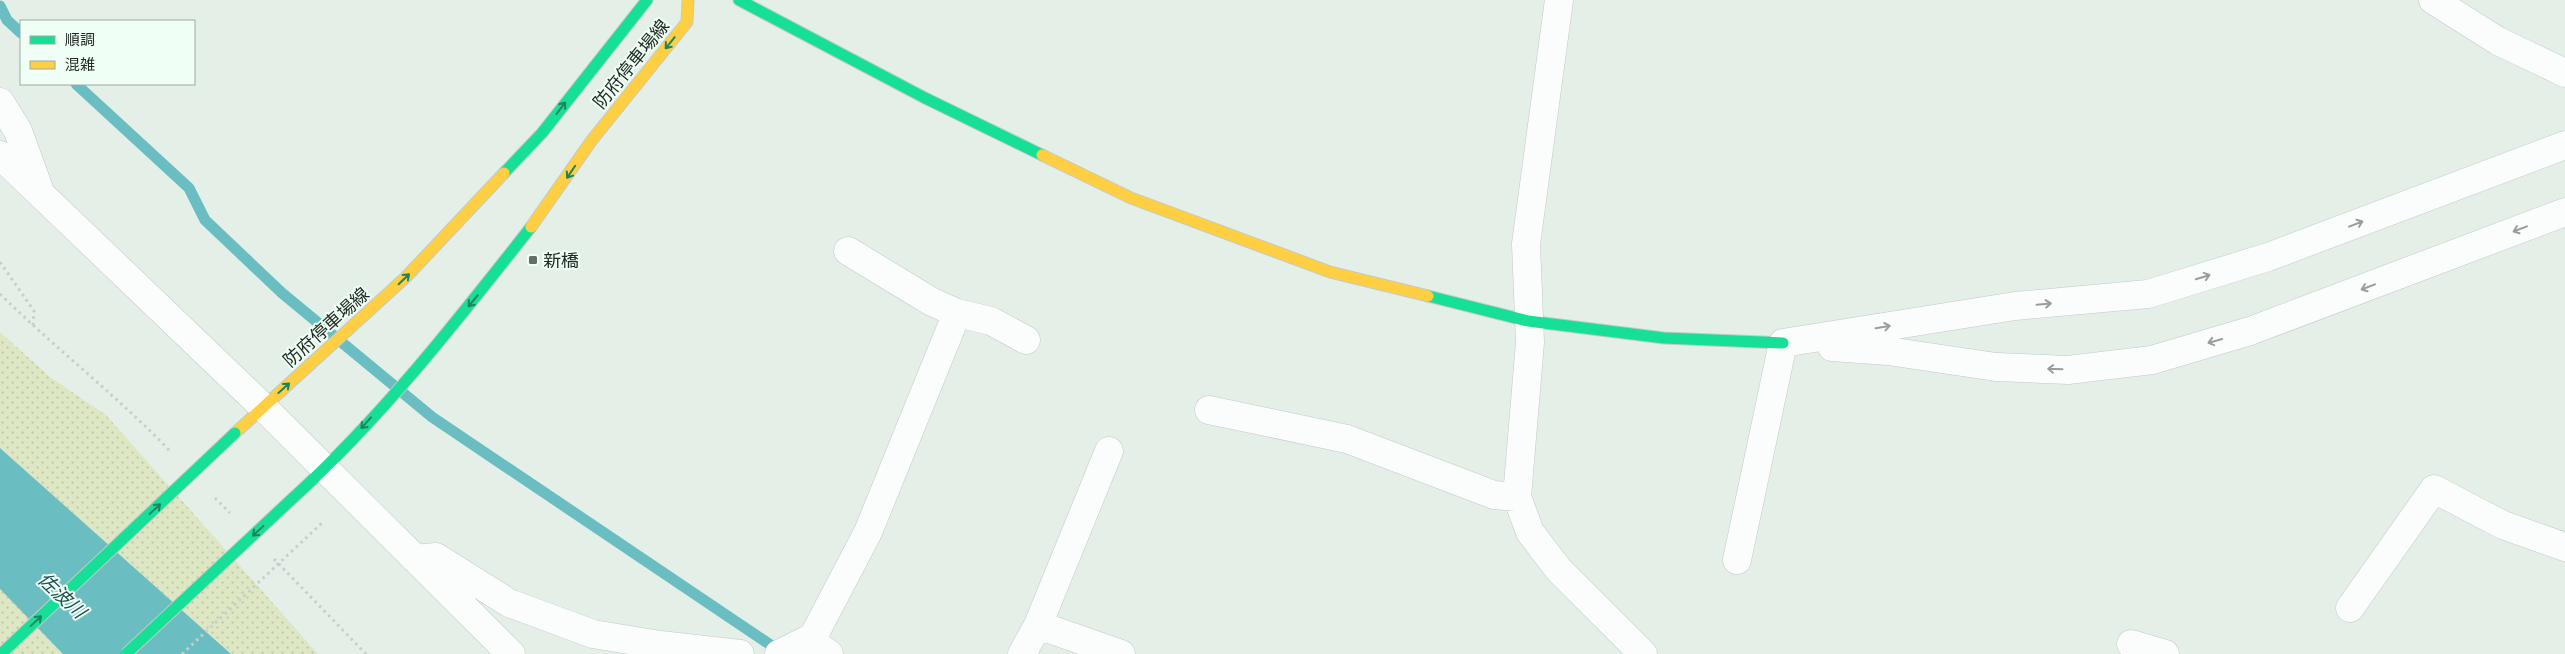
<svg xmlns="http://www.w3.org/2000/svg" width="2565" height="654" font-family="'Archivo Narrow','Noto Sans JP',sans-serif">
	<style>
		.grass { fill: url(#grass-dots) }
		.water { fill: #6abec2 }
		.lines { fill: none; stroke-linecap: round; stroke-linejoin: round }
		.stream { stroke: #6abec2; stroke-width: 11 }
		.street-casing { stroke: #c2cac5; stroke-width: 29 }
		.fast-casing { stroke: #c2cac5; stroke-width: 13 }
		.slow-casing { stroke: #c2cac5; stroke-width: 13 }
		.path { stroke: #c9cdcb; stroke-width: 3; stroke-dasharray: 2.5 4; stroke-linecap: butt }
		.street { stroke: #fbfdfc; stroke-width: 28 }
		.fast { stroke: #16e098; stroke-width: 11 }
		.slow { stroke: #ffcf43; stroke-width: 11 }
		.fast-bridge-casing { stroke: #c2cac5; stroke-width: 13; stroke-linecap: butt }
		.path-bridge { stroke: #c9cdcb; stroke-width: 3; stroke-dasharray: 2.5 4; stroke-linecap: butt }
		.fast-bridge { stroke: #16e098; stroke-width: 11 }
		.oneway { stroke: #1c845e }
		.oneway2 { stroke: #999e9b }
		.poi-dot { fill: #666e69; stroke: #f0fff5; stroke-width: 2 }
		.labels { text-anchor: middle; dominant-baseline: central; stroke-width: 4; stroke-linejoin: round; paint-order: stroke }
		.street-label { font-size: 18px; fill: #222925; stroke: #f0fff5 }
		.poi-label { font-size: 18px; fill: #222925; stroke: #f0fff5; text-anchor: start }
		.water-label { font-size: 19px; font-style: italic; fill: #205054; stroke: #f0fff5 }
	</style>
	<defs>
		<pattern id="grass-dots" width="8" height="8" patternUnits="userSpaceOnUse" patternTransform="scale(1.25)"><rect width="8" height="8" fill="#dee7c3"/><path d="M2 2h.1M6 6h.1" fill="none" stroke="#bec6a7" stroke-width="1.8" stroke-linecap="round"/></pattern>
	</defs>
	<rect width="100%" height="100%" fill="#e4efe8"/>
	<path class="grass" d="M0 332 50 377 106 415 318 654H231L0 448Z
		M0 589 63 654H0Z"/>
	<path class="water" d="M0 448 231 654H63L0 589Z"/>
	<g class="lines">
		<path class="stream" d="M0 6 7 20 21 33
			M76 84 189 188 205 220 282 293 432 417 781 652"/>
		<defs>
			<path id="street" d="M1559 0 1526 244 1530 342 1517 497 1530 532 1559 570 1643 654
				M2433 0 2498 41 2565 73
				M0 102 18 131 39 189
				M0 155 263 407 511 654
				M848 251 932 302 957 313 991 321 1026 340
				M1783 343 2015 306 2148 294 2268 257 2565 145
				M1832 347 1888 351 1996 367 2068 370 2152 360 2250 331 2565 212
				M1209 410 1347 439 1494 495 1517 497
				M415 559 436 557 509 603 593 634 660 645 740 654
				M1737 560 1783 343
				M2350 608 2434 489 2503 525 2565 547
				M1038 625 1121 654
				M813 637 868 532 957 313
				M2131 644 2165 654
				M779 654 813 637 820 648 829 654
				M1022 654 1038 625 1109 451"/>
			<path id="fast" d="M739 0 925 98 1042 155
				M504 173 542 133 647 0
				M1428 296 1528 321 1664 338 1783 343
				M293 498C382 417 457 321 531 227"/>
			<path id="slow" d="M1042 155 1131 198 1330 272 1428 296
				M531 227 592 140 687 22 688 0
				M235 433 406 277 504 173"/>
		</defs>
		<use href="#street" class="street-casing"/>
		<use href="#fast" class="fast-casing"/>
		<use href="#slow" class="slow-casing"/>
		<path class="path" d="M0 262 34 311 33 325
			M0 294C55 348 116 395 169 450
			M215 498 230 513
			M274 559 366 654"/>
		<use href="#street" class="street"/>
		<use href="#fast" class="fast"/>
		<use href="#slow" class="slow"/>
		<defs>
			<path id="fast-bridge" d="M1 654 235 433
				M126 654 293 498"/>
		</defs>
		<use href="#fast-bridge" class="fast-bridge-casing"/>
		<path class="path-bridge" d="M182 654 323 522"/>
		<use href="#fast-bridge" class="fast-bridge"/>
	</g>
	<defs><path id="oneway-shaft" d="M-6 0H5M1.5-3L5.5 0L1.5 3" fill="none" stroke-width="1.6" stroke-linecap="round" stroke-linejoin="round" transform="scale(1.25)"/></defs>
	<g class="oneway">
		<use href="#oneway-shaft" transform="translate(670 43) rotate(129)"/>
		<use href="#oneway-shaft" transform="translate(561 108) rotate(-53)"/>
		<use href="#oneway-shaft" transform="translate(571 172) rotate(124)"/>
		<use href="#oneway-shaft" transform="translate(404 279) rotate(-44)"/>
		<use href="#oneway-shaft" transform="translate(473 301) rotate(129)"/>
		<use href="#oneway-shaft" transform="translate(284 388) rotate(-42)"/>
		<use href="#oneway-shaft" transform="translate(366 423) rotate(132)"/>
		<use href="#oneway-shaft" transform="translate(155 509) rotate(-43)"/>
		<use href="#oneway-shaft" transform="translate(258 531) rotate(137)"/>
		<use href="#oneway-shaft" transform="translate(36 621) rotate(-43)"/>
	</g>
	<g class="oneway2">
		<use href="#oneway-shaft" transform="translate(2356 224) rotate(-21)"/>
		<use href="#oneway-shaft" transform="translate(2520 229) rotate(159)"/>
		<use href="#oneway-shaft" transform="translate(2203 277) rotate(-17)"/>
		<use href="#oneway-shaft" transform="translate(2368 287) rotate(159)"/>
		<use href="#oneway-shaft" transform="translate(2044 304) rotate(-5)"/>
		<use href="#oneway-shaft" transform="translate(1883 327) rotate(-9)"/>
		<use href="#oneway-shaft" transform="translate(2215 341) rotate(164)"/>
		<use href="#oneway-shaft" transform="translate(2055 369) rotate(-178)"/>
	</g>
	<rect class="poi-dot" x="528" y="255" width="10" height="10" rx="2.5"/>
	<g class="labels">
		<g class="street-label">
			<text transform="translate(631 64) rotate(-51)">防府停車場線</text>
			<text transform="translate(326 327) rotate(-42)">防府停車場線</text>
		</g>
		<g class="poi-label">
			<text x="543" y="260">新橋</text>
		</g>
		<g class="water-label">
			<text transform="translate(62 595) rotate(43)">佐波川</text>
		</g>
	</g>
	<rect x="20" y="20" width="175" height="65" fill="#f0fff5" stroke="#9ea9a2"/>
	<rect x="30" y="36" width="25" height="8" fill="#16e098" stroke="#9ea9a2"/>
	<text x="65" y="45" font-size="15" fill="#222925">順調</text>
	<rect x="30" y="61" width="25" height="8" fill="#ffcf43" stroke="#9ea9a2"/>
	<text x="65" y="70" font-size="15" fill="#222925">混雑</text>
</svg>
